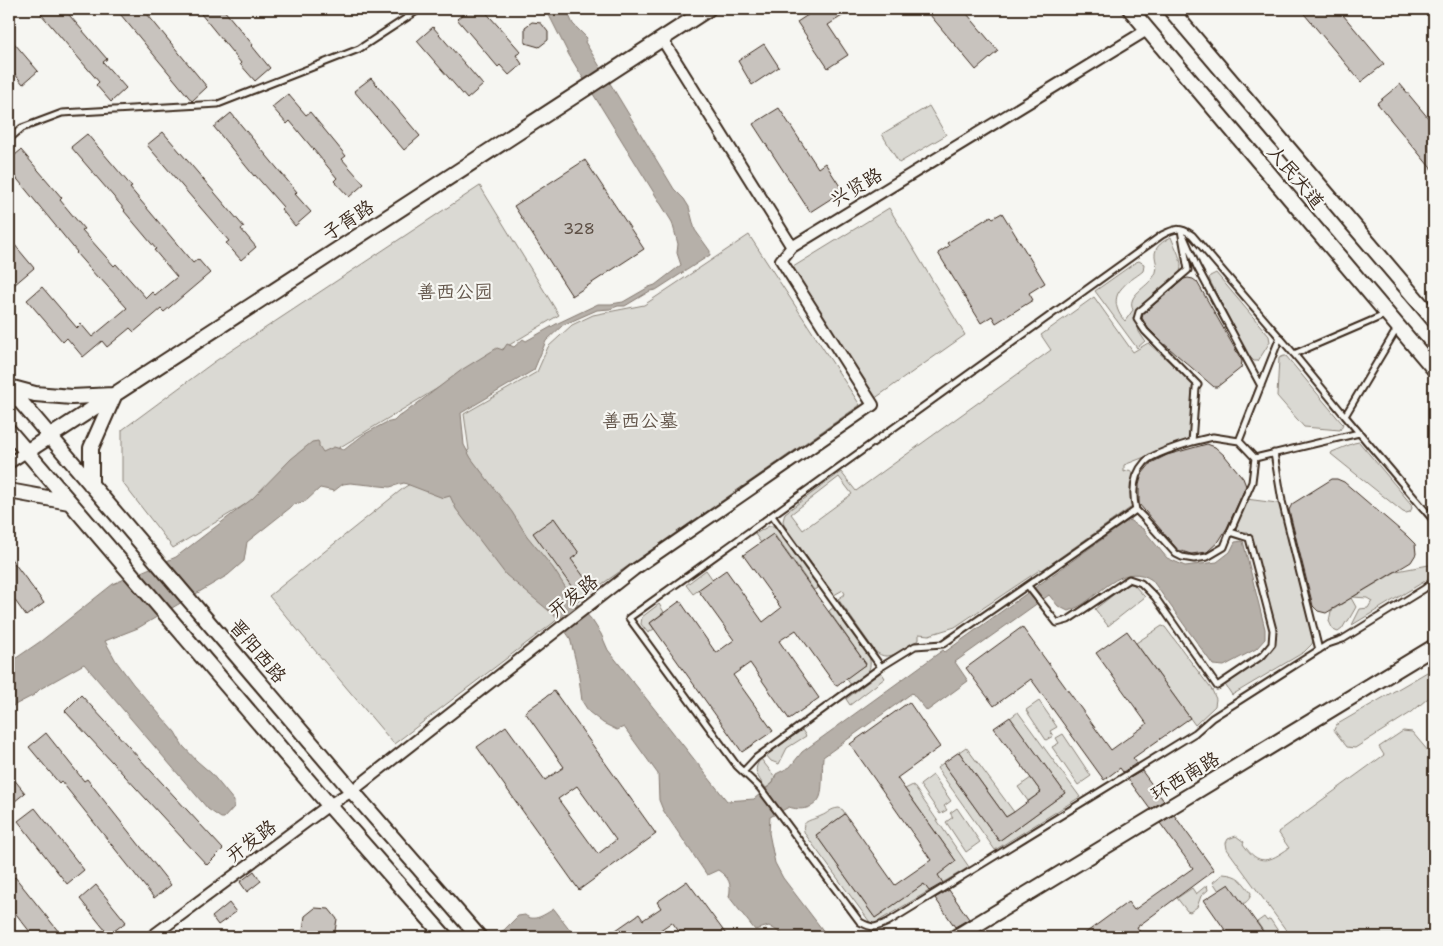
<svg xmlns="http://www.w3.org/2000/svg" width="1443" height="946" font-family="'Shantell Sans','LXGW WenKai TC',sans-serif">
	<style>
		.green { fill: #dad9d3; stroke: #8a8278; fill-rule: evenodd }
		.water { fill: #b6b0a9; stroke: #857a71 }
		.building { fill: #c8c3be; stroke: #3b2a1e; fill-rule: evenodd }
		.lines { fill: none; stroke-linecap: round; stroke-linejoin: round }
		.lane-casing { stroke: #3b2a1e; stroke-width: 9 }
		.street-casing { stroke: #3b2a1e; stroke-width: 14 }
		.secondary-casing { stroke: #3b2a1e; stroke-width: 18 }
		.lane { stroke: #f6f6f2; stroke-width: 5 }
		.street { stroke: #f6f6f2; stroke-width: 10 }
		.secondary { stroke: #f6f6f2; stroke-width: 14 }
		.labels { text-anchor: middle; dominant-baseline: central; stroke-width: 4.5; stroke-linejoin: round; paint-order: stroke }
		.number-label { font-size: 16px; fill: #5e5046 }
		.street-label { font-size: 19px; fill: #3b2a1e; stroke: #f6f6f2 }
		.park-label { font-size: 19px; fill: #63564b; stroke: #f6f6f2 }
	</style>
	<rect width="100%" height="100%" fill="#f6f6f2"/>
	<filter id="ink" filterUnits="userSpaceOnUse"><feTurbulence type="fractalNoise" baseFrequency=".02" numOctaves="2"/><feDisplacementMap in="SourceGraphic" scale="10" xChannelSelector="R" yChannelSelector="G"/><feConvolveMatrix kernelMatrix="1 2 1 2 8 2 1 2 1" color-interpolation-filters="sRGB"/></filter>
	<g filter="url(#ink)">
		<path class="green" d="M929 106 946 135 899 163 882 134Z
			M480 186 559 315 173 548 122 482V430L214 362Z
			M889 208 965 335 874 399 793 267Z
			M749 235 860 405 579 600 553 623 394 744 269 596 405 487 469 450 464 414 537 372 548 347 572 325 593 315 644 305Z
			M1171 237C1175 248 1184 261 1180 272L1138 308 1136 318 1139 332 1145 341 1137 348 1095 291 1136 262 1139 261 1144 264 1143 271C1136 277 1126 282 1121 289 1112 299 1117 313 1125 321L1133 310C1126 295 1147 288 1154 276 1161 266 1152 258 1156 250 1158 244 1166 240 1171 237Z
			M1216 273 1269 336 1270 342 1258 361H1254L1248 355 1210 281 1209 278 1210 276Z
			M1094 297 1133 352 1148 343 1194 384 1189 440 1124 465V472L1129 470 1136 474 1133 506 1042 570 1041 569 955 627 929 635 919 634V640C904 646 890 665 875 651L838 599 845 594 843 590 834 595 784 525 783 521 785 513 841 472 856 491 1051 350 1041 335ZM839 477 852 494 803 530 791 514Z
			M1284 356H1286L1341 422 1343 424 1340 430 1304 427 1277 396 1279 358Z
			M1359 442 1411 504 1412 508 1410 512 1406 513 1403 512 1331 454 1332 452 1354 443Z
			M1246 499 1277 503 1282 507 1314 638 1312 644 1304 652 1232 695 1224 683C1237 675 1269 658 1274 645 1276 640 1276 634 1275 629L1251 536 1247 532 1234 531Z
			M769 526H774L778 528 819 587 814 590 774 534 761 543 755 534Z
			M1434 564V572L1425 581 1352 625 1360 609 1368 608 1372 601 1367 598 1353 597 1397 571Z
			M706 570 713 580 693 594 686 585Z
			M1131 584H1133L1145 597 1108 626 1095 609 1126 585Z
			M1351 598 1356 607 1348 621 1346 622 1342 629 1338 632 1333 630 1329 621 1331 611Z
			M659 604 664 612 650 623 654 629 648 633 641 624 642 617Z
			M835 606 869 656C874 672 863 678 851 685L846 678 866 664 829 611Z
			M1162 626 1165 627 1212 690 1216 699 1215 706 1195 725 1136 643Z
			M1434 668V694L1427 699 1412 712 1355 748 1347 747 1334 730 1336 725Z
			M881 672 885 678 850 705 846 699Z
			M1039 701 1057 727 1050 731 1053 736 1046 740 1026 710Z
			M1018 712 1080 797 995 850 937 768 943 763 999 841 1065 793 1010 718Z
			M802 730 806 736 787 748 779 764 771 761 766 755Z
			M1403 731 1412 732 1434 758V935L1432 937H1291L1227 849 1226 843 1228 839 1236 836 1244 842 1243 844C1259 867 1269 862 1289 848L1278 832 1384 755 1379 747Z
			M1063 734 1091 776 1078 785 1052 747 1059 743 1056 738Z
			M966 747 1014 812 1006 817 959 752Z
			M761 759 775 777 773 783 766 788C759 779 751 770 761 759Z
			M933 775 951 801 944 806 947 810 940 814 920 785Z
			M1031 778 1041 792 1028 801 1018 787Z
			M913 785 969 867 872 925 805 834C799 820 811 821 821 816 829 813 829 809 839 808L843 810 845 814 816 835 875 918 956 861 905 789Z
			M957 808 980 842 966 852 946 822 953 817 950 813Z
			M1223 874C1239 875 1242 881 1251 893 1250 899 1248 901 1243 904L1229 885 1219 891 1213 882Z
			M1207 885 1208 890 1201 896 1197 907 1190 912 1187 911 1177 898 1192 888 1196 894Z
			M1264 917 1267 921 1270 919 1282 937H1267L1257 922Z"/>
		<path class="water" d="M546 9H566L573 24 587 38 585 42 674 189 684 199 689 207 695 230 710 251V255L656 290 650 291 625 306H618L610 309 597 310 563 325 546 341 534 370 461 413 464 445 471 458 512 512 527 536 553 568 573 599 592 620 601 634 608 650 727 801 754 799 773 783 776 774 790 767 802 752 943 650 945 652 1129 520 1143 529 1167 558 1185 566 1217 562 1230 552 1235 542 1243 541 1265 629V639L1256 649 1224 666 1213 665 1152 580C1126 562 1104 590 1083 604 1079 607 1073 609 1068 611L1058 606 1049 595 955 662 968 681 927 711 912 693 823 757C822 767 823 790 820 797 815 809 800 811 789 807L770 817 769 833 775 863 783 878 828 937H784L781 933 769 926 755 930 729 897C732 883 729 878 718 870L707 875 663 810 659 800 658 774 624 727 617 730 603 723 589 712 582 701 578 670 570 638 554 615 506 575 456 509 450 496 443 498 404 483 390 487 350 483 343 484 334 491 320 488 306 501 295 504 247 542 244 561 228 575 138 628 105 641 116 661 133 684 175 732 183 746 197 761 211 773 234 801V807L224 818H221L208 809 84 664 40 689 34 695 9 708V663L41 641 113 584 176 557 252 499 291 459 312 442 318 441 319 443V446L323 452 334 447 344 450 363 435 385 423 394 421 399 416 402 415 463 369 497 348 503 350 507 344 514 347 523 339 526 341 558 323 598 304H611L623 302 649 287 655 285 681 265 677 253 678 244 672 222 569 55Z
			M554 909 571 931 562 937H491L504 930 518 916 525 915C534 923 545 914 554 909Z"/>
		<path class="building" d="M48 9H64L107 59 103 62 126 88 111 102 96 85 99 82 41 14Z
			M116 9H143L207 87 192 101Z
			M208 9H223L253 45 252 46 270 68 255 81 240 64 241 63 201 14Z
			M461 9H483L521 52 516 55 522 64 509 75 500 65 498 67 457 19 464 13Z
			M817 9H853L828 25 848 55 828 68 797 22Z
			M925 9H963L998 51 976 70Z
			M1300 9H1338L1384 64 1361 82Z
			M532 22 541 23 548 32V40L539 47 525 43V27Z
			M433 27 483 85 467 99 417 41Z
			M9 37 38 71 23 84 9 67Z
			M764 44 779 67 752 85 738 61Z
			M371 78 420 136 404 150 354 91Z
			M1400 84 1434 125V172L1377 103Z
			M288 94 306 115 310 112 346 156 342 159 364 184 349 197 334 181 337 178 290 121 287 124 272 107Z
			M779 108 818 168 825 163 843 191 810 212 753 124Z
			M231 113 297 192 295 194 311 212 295 226 281 209 283 207 255 175 254 176 214 127Z
			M163 132 244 227 241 229 256 247 241 260 226 243 229 241 147 145Z
			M87 134 132 187 130 188 193 263 198 259 210 273 164 312 161 309 134 332 130 328 107 347 102 341 83 357 67 338 63 342 27 300 42 287 77 328 81 324 92 337 127 308 99 277 98 278 76 253 77 252 9 169V160L21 150 62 198 60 200 84 229 82 230 114 266 116 264 146 298 152 292 155 295 177 277 154 250 156 249 124 211 125 210 71 147Z
			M585 160 644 249 572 296 514 206Z
			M1002 213 1045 283 1029 293 1033 300 996 323 992 316 981 323 938 253 949 246 947 243 991 216 993 218Z
			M9 238 34 268 14 285 9 279Z
			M1188 278 1193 279 1197 282 1242 361 1241 368 1217 387H1214L1162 342 1148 328 1142 318 1143 314 1184 279Z
			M1207 444 1215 447 1225 456 1243 478 1246 486 1227 528 1219 541 1207 552 1191 554 1178 550 1139 504V485L1142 474 1151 463 1167 455Z
			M1332 479H1337L1344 482 1407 536 1415 544 1416 554 1411 562 1326 613 1318 611 1313 606 1289 510 1292 504Z
			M554 518 579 553 571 559 587 581 574 590 533 533Z
			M773 534 866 664 836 686 796 630 779 641 819 698 789 719 750 663 733 675 773 731 742 752 650 623 680 601 716 653 734 640 698 590 726 570 763 622 781 608 743 555Z
			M9 556 44 603 26 616 9 592Z
			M1022 627 1111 750 1147 724 1096 653 1127 631 1190 718 1133 758 1137 763 1123 772 1120 768 1104 780 1031 679 994 706 966 668Z
			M554 691 656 834 579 890 477 747 506 726 545 780 564 767 525 712ZM577 786 616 840 598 854 558 799Z
			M81 695 223 849 207 865 65 711Z
			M909 702 940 747 897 778 956 861 938 875 943 883 929 891 924 884 875 918 816 835 845 814 895 885 931 860 850 744Z
			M1010 717 1065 793 999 841 943 763 959 752 1006 817 1014 812 1041 792 994 728Z
			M46 733 84 781 87 779 171 885 154 898 61 781 59 783 29 747Z
			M1142 771 1164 801 1150 809 1128 779Z
			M9 773 25 793 9 806Z
			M35 808 84 870 67 884 18 821Z
			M1174 815 1214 870 1137 927 1143 937H1080L1128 902 1134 910 1193 868 1160 823Z
			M254 871 261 881 247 892 240 882Z
			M15 877 63 937H34L9 905V882Z
			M687 881 728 937H683L672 922 650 937H606L639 914 643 920 661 908 657 902Z
			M1229 884 1243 904 1267 937H1230L1204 900Z
			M96 885 126 922 109 935 80 899Z
			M949 890 969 919 955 927 935 898Z
			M229 903 236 912 218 925 212 917Z
			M315 908 329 909 337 919 334 937H309L303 930 305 916Z"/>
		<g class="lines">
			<defs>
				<path id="lane" d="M9 139 22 128 62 113 218 104 359 49 420 9
					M1184 237 1197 267 1261 386
					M1387 314 1294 354 1192 235C1180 227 1175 228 1162 235L629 618 737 766 760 788 860 922C873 929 875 928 888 922L1195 733 1212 718 1328 644 1343 639 1424 589 1434 581
					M1398 327 1345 416 1434 521
					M1280 337 1239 441 1255 458 1359 433
					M1294 354 1345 416
					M1192 442 1213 437 1239 441
					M1274 453 1282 501 1319 650
					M1136 510C1132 493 1133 475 1145 462 1151 455 1182 445 1192 442L1196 388 1198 385 1145 331 1137 319 1139 312 1188 270 1181 230
					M772 516 881 667
					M1230 532 1252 482 1255 458
					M743 772 756 758 881 667 915 646 943 644 1136 510 1143 517 1176 554 1182 557 1194 559 1207 557 1224 547 1230 532 1249 538 1273 630 1272 644 1263 655 1217 686 1155 597 1141 583 1129 579 1068 620 1057 623 1028 586"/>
				<path id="street" d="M1175 15 1186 9
					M662 39 792 247 1147 30
					M9 463 26 452
					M151 937 329 805 352 791 634 570 873 405 781 260 792 247"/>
				<path id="secondary" d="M1130 9 1434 369
					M1170 9 1434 320
					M9 387 35 394 72 397 113 395
					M9 388 352 791 479 937
					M9 431 329 805 445 937
					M26 452 708 9
					M91 485V448L114 396
					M9 491 69 502
					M956 937 1434 647"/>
			</defs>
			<use href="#lane" class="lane-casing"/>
			<use href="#street" class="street-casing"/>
			<use href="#secondary" class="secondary-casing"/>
			<use href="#lane" class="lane"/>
			<use href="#street" class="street"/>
			<use href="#secondary" class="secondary"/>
		</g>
	</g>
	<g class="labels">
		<g class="number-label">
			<text x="579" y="228">328</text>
		</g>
		<g class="street-label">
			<text transform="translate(1296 177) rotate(50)">人民大道</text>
			<text transform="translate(856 187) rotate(-31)">兴贤路</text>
			<text transform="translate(348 220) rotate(-33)">子胥路</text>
			<text transform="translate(573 596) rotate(-38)">开发路</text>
			<text transform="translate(258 651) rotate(50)">晋阳西路</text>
			<text transform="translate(1185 776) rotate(-31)">环西南路</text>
			<text transform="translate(251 841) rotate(-37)">开发路</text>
		</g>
		<g class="park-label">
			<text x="455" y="291">善西公园</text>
			<text x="640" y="420">善西公墓</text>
		</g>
	</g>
	<rect width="1443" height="946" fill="none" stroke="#f6f6f2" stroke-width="30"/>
	<rect x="15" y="15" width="1413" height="916" fill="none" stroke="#3b2a1e" stroke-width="2" filter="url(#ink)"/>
</svg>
